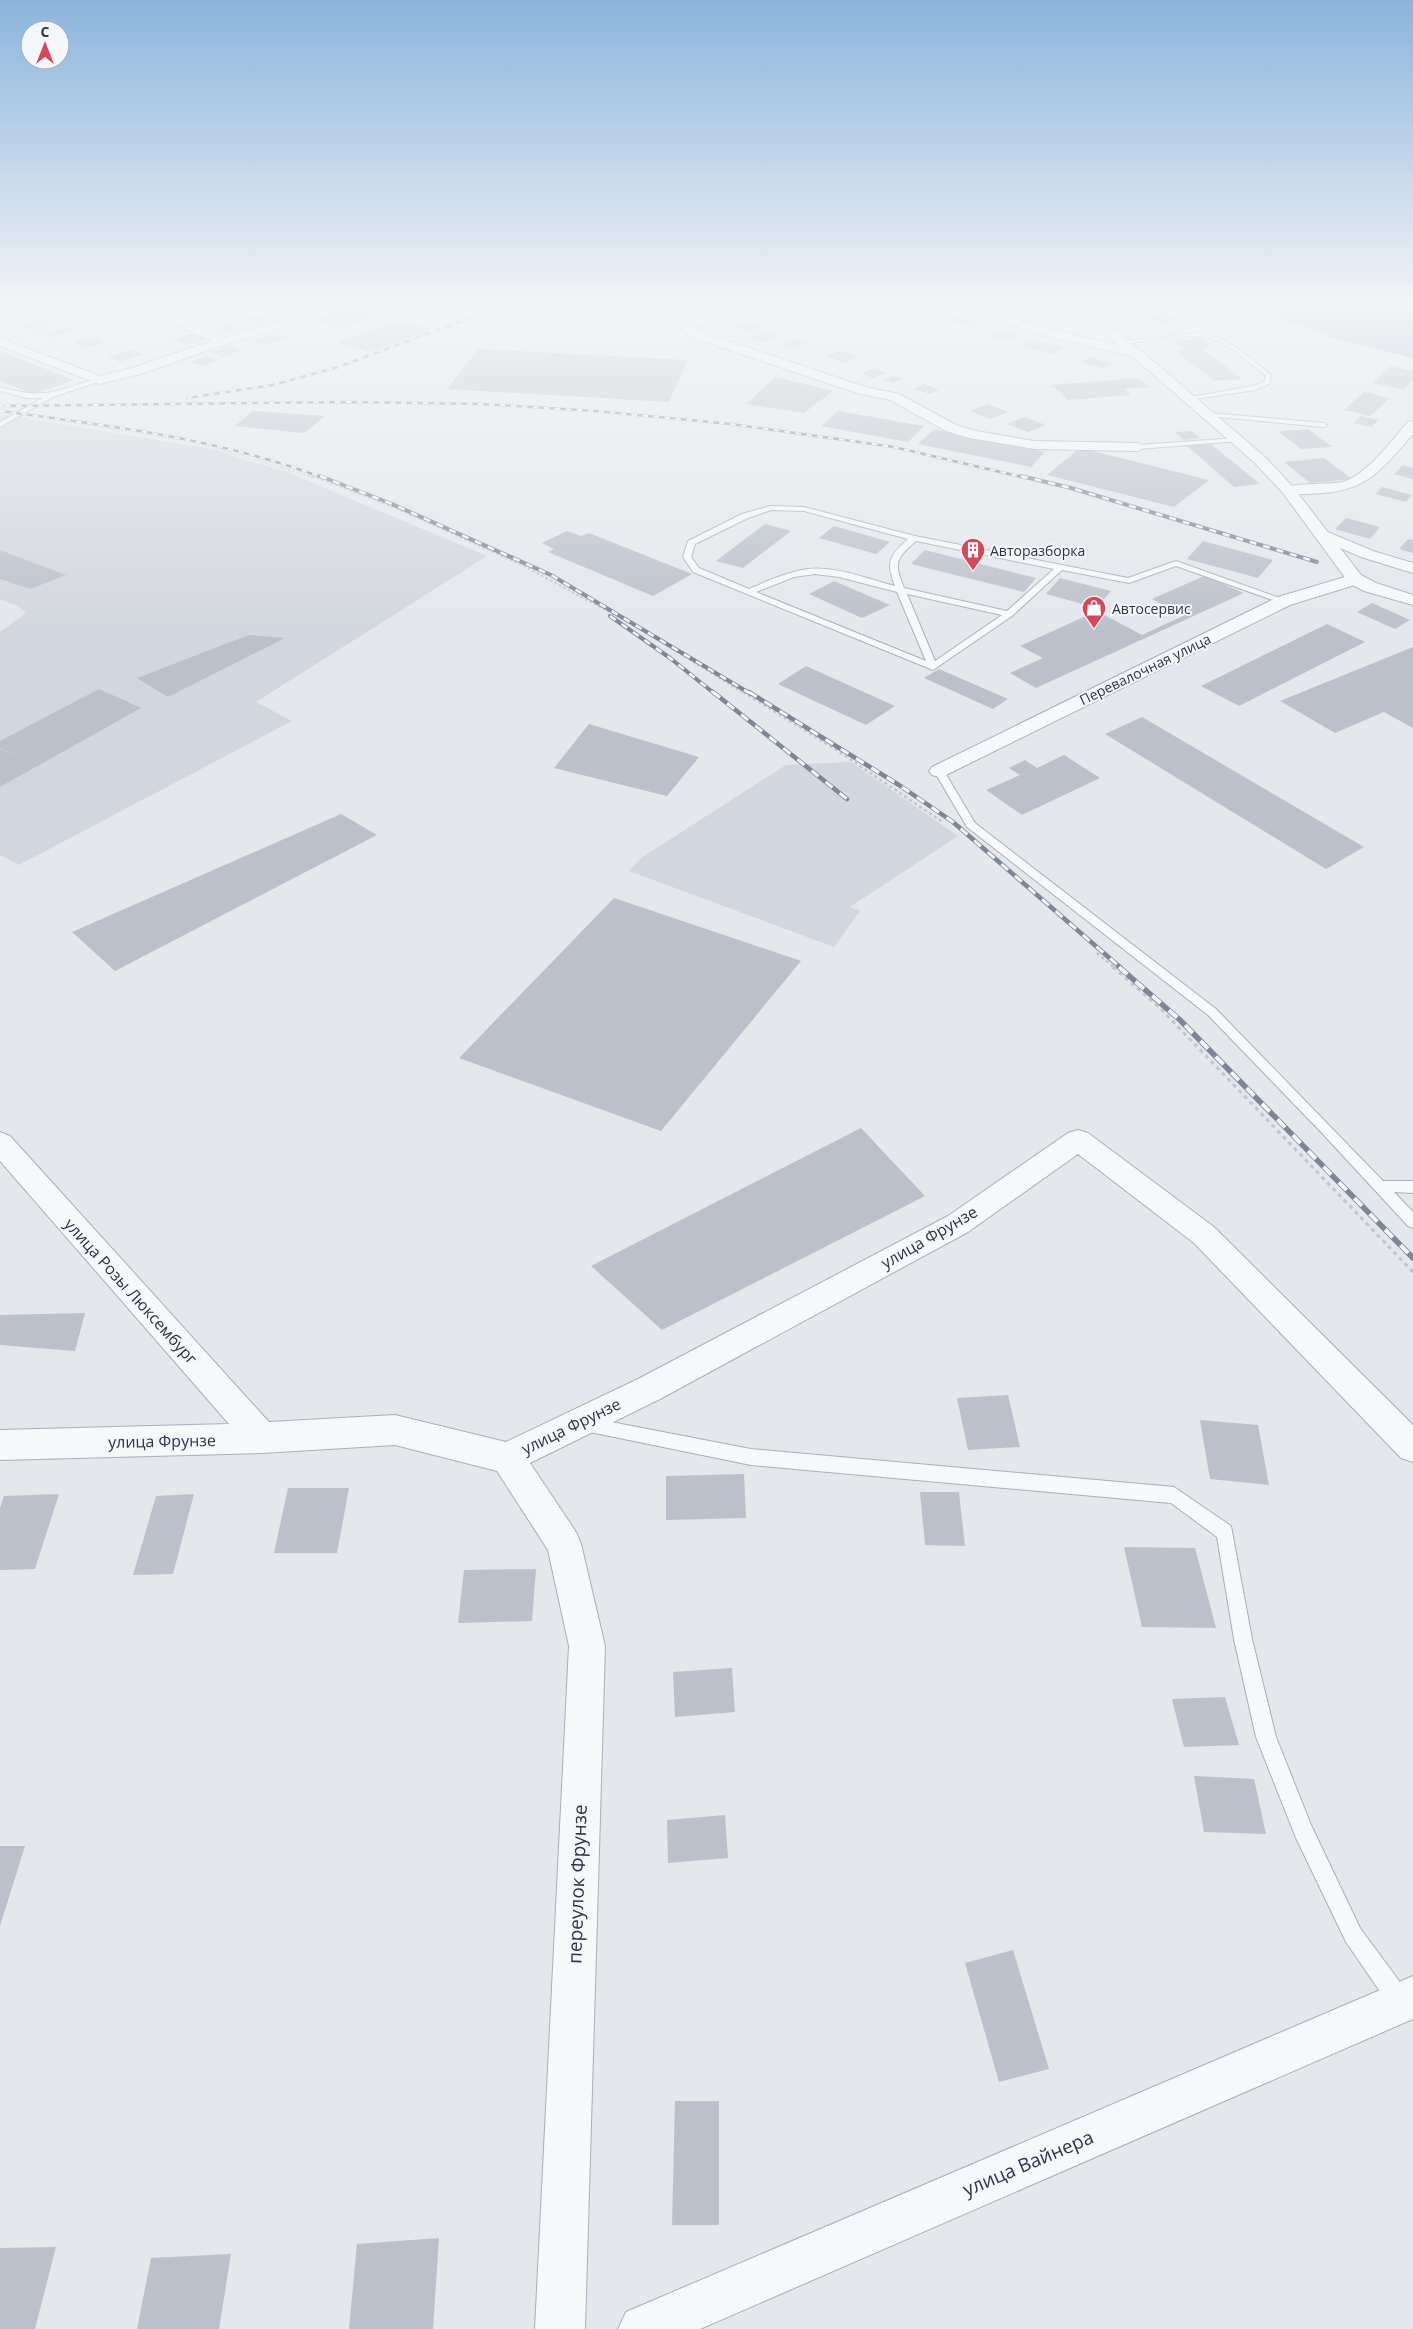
<svg xmlns="http://www.w3.org/2000/svg" width="1413" height="2329" font-family="'Open Sans',sans-serif">
	<style>
		.built { fill: #d2d6de }
		.water { fill: #9fb4cc }
		.building { fill: #bbc0ca }
		.lines { fill: none; stroke-linecap: round; stroke-linejoin: round }
		.service-casing { stroke: #a9aeb7; stroke-width: 2 }
		.minor-casing { stroke: #a9aeb7; stroke-width: 2 }
		.tertiary-casing { stroke: #a9aeb7; stroke-width: 2 }
		.path-far3 { stroke: #c2c5cb; stroke-width: 1; stroke-dasharray: 2 2; stroke-linecap: butt }
		.path-far2 { stroke: #c2c5cb; stroke-width: 2; stroke-dasharray: 2.5 2.5; stroke-linecap: butt }
		.path-far1 { stroke: #c2c5cb; stroke-width: 2.5; stroke-dasharray: 3 3; stroke-linecap: butt }
		.path { stroke: #c2c5cb; stroke-width: 3; stroke-dasharray: 4 4; stroke-linecap: butt }
		.service { fill: #f7f8fa; fill-rule: evenodd }
		.minor { fill: #f7f8fa; fill-rule: evenodd }
		.tertiary { fill: #f7f8fa; fill-rule: evenodd }
		.rail-far3-casing { stroke: #7d8696; stroke-width: 2.5 }
		.rail-far2-casing { stroke: #7d8696; stroke-width: 4 }
		.rail-far1-casing { stroke: #7d8696; stroke-width: 4.5 }
		.rail-casing { stroke: #7d8696; stroke-width: 5.5 }
		.rail-far3 { stroke: #f4f6f9; stroke-width: 2; stroke-dasharray: 5.5; stroke-linecap: butt }
		.rail-far2 { stroke: #f4f6f9; stroke-width: 2.5; stroke-dasharray: 7; stroke-linecap: butt }
		.rail-far1 { stroke: #f4f6f9; stroke-width: 3; stroke-dasharray: 9; stroke-linecap: butt }
		.rail { stroke: #f4f6f9; stroke-width: 4; stroke-dasharray: 11; stroke-linecap: butt }
		.labels { text-anchor: middle; dominant-baseline: central; stroke-width: 4; stroke-linejoin: round; paint-order: stroke }
		.far-poi-label { font-size: 14px; fill: #2b3445; stroke: #f4f6f9; text-anchor: start }
		.far-street-label { font-size: 14px; fill: #2b3445; stroke: #f4f6f9 }
		.street-label { font-size: 16px; fill: #2b3445; stroke: #f4f6f9 }
		.near-street-label { font-size: 19px; fill: #2b3445; stroke: #f4f6f9 }
	</style>
	<rect width="100%" height="100%" fill="#e4e7ec"/>
	<path class="built" d="M6 415 207 448 284 471 487 556 256 702 292 721 19 865 0 855V632L26 613 18 606 0 599V418Z
		M851 762 958 836 850 907 860 911 834 947 629 871 641 858 786 765Z"/>
	<path class="water" d="M1252 307H1413V358L1330 337Z"/>
	<path class="building" d="M28 307H53V308L29 315 18 310Z
		M276 307H289L300 312 285 315 268 310Z
		M353 307H402V308L340 328 315 320Z
		M534 307H587V308L555 317Z
		M900 307H924L936 311 923 316 896 309Z
		M1012 307H1026L1037 310 1027 315 1008 309Z
		M1113 307H1140V308L1124 312Z
		M155 311 163 315 146 319 138 316Z
		M1162 313 1180 320 1162 325 1144 318Z
		M258 314 272 318 258 323 243 318Z
		M956 316 976 322 967 326 946 320Z
		M39 319 54 325 34 330 19 325Z
		M401 320 432 330 368 352 338 342Z
		M751 320 767 325 749 331 735 327Z
		M230 324 239 330 230 332 218 328Z
		M65 327 73 331 51 337 43 334Z
		M1003 331 1018 335 1006 340 991 336Z
		M766 332 778 336 762 343 749 338Z
		M193 333 209 339 188 345 172 339Z
		M275 334 290 338 267 344 252 341Z
		M93 337 106 343 87 348 74 342Z
		M1199 338 1212 347 1201 348 1242 379 1215 381 1174 350H1184L1172 340Z
		M794 339 807 343 794 349 781 345Z
		M1032 340 1063 348 1051 354 1020 345Z
		M231 346 243 350 223 357 212 352Z
		M478 349 688 360 669 402 447 389Z
		M131 350 142 355 120 362 108 357Z
		M0 351 74 380 33 394 0 381Z
		M840 351 859 356 845 363 824 356Z
		M207 356 220 360 203 366 190 362Z
		M1090 357 1113 363 1103 368 1080 362Z
		M1391 366 1413 371V380L1403 390 1373 383Z
		M875 368 886 373 873 378 861 374Z
		M893 376 902 378 894 383 883 380Z
		M775 377 833 391 804 413 746 404Z
		M1139 378 1150 387 1124 389 1131 395 1068 400 1051 385Z
		M924 384 939 390 930 394 914 389Z
		M1364 392 1390 398 1370 416 1344 410Z
		M987 404 1008 412 990 419 970 411Z
		M253 411 325 416 304 433 235 426Z
		M838 411 924 426 908 442 821 426Z
		M1361 416 1379 420 1371 427 1354 423Z
		M1024 417 1046 425 1028 432 1007 424Z
		M934 429 1045 452 1031 467 918 444Z
		M1308 429 1332 447 1301 449 1278 431Z
		M1191 431 1200 438 1184 440 1175 432Z
		M1211 444 1260 484 1234 487 1187 446Z
		M1080 448 1209 480 1174 507 1047 475Z
		M1324 458 1352 479 1310 483 1284 462Z
		M1403 465 1413 468V479L1394 474Z
		M1382 487 1412 495 1406 502 1375 494Z
		M1346 518 1380 527 1370 539 1335 529Z
		M765 524 791 531 743 568 716 561Z
		M834 526 890 542 876 554 819 538Z
		M567 531 581 536 589 533 692 574 653 596 548 552 554 549 542 543Z
		M1408 539 1413 540V553L1399 549Z
		M1203 541 1273 560 1258 578 1187 559Z
		M0 550 66 575 30 589 0 579Z
		M925 550 1036 578 1024 592 911 564Z
		M1204 576 1244 593 1036 688 1010 673 1043 658 1020 646 1097 611 1142 635 1183 616 1152 599Z
		M1060 578 1111 591 1097 608 1046 594Z
		M834 581 890 605 862 618 809 594Z
		M1372 603 1410 620 1395 629 1357 612Z
		M1327 624 1365 642 1239 706 1201 686Z
		M249 635 285 638 168 697 137 678Z
		M1413 647V728L1384 712 1335 733 1280 701Z
		M806 666 895 706 866 725 778 684Z
		M939 669 1008 699 993 709 924 678Z
		M99 689 141 708 0 787V749L16 756 0 748V741Z
		M1142 717 1364 847 1326 869 1105 734Z
		M589 724 699 757 667 796 554 768Z
		M1064 755 1100 778 1022 815 986 790 1020 775 1009 768 1025 760 1037 768Z
		M341 814 377 835 115 971 72 932Z
		M614 898 801 961 661 1131 459 1058Z
		M861 1128 925 1196 662 1330 591 1266Z
		M85 1313 75 1351 0 1345V1315Z
		M1008 1395 1020 1447 968 1450 957 1398Z
		M1200 1420 1258 1425 1269 1485 1210 1479Z
		M744 1474 746 1518 666 1520V1476Z
		M288 1488H349L337 1553H274Z
		M920 1492H959L965 1546 925 1545Z
		M59 1494 35 1569 0 1570V1508L4 1496Z
		M194 1494 173 1574 133 1575 156 1496Z
		M1124 1547 1195 1548 1216 1628 1142 1627Z
		M536 1569 532 1621 458 1623 464 1570Z
		M732 1668 735 1712 675 1717 673 1672Z
		M1225 1697 1239 1745 1184 1747 1172 1699Z
		M1194 1776 1254 1779 1266 1834 1204 1832Z
		M725 1815 728 1858 668 1863 667 1820Z
		M0 1846H25L0 1926Z
		M1013 1950 1049 2069 999 2082 965 1963Z
		M675 2101H719V2225H672Z
		M439 2238 433 2329H349L357 2244Z
		M56 2247 35 2329H0V2248Z
		M231 2254 219 2329H137L151 2258Z"/>
	<g class="lines">
		<defs>
			<path id="service" d="M1197 333C1227 336 1248 356 1271 375L1269 384 1255 390 1189 400 1191 397 1253 386 1264 382 1266 376C1250 364 1234 347 1215 340 1187 330 1150 342 1121 344L1118 342Z
				M99 378 101 381 53 397 0 427V422L43 398H27L0 391V387C47 400 55 391 99 378Z
				M1210 413 1324 423 1327 425 1324 427 1208 416 1207 415Z
				M1237 438 1241 440 1239 441 1138 449 1134 447 1138 445Z
				M770 506 804 507 915 536 1128 578 1176 561 1288 601 1281 603 1176 566 1129 583 1062 570 1012 616 933 670 693 572 683 557 688 541 742 514ZM771 510 804 511 908 539C890 555 885 562 895 586 867 579 837 566 808 569 787 572 767 581 749 589L699 568 691 557 695 544 748 518ZM916 541 1054 569 1007 611 904 588C894 563 895 559 916 541ZM815 574 839 577 897 592 926 661 756 592 794 577ZM907 594 1002 615 935 661Z
				M939 768 944 771 975 823 1216 1009 1383 1181H1413V1193L1394 1192 1413 1212V1228L1408 1226 1321 1132 1208 1015 967 827 934 771Z
				M585 1417 751 1449 1174 1487 1231 1526 1252 1639 1276 1737 1311 1825 1360 1928 1408 1993 1411 2001 1408 2009 1400 2012 1392 2009 1346 1942 1296 1838 1256 1737 1234 1639 1217 1537 1171 1503 751 1465 585 1431 579 1429 577 1424 579 1419Z"/>
			<path id="minor" d="M169 307H181L182 311 177 316 224 338 327 307H346L203 352 141 374 99 384 0 346V338L100 376 132 368 212 341 165 319 163 317 170 310Z
				M719 307H735L695 328 696 330 865 387 899 394 956 425 976 431 1034 441 1138 443 1145 447 1138 451 1034 449 969 438 946 431 890 400 857 393 688 336 682 327 684 324Z
				M954 307H973L1065 333 1140 350 1142 353 1136 357 1058 339Z
				M1413 421V434C1376 476 1365 493 1306 494 1298 494 1286 497 1281 490 1286 482 1329 485 1342 482 1366 476 1392 440 1408 422Z
				M1323 530 1373 551 1413 563V573L1361 557 1317 538 1315 535 1317 532Z
				M1355 574 1361 575 1363 579 1361 583 1290 605 946 775 939 777 932 775 929 771 932 767 1278 597Z
				M1078 1130 1088 1133 1214 1227 1413 1425V1462L1401 1458 1194 1243 1078 1154 968 1232 660 1399 530 1463 576 1532 581 1544 605 1646 585 2329H535L569 1646 548 1550 497 1471 395 1445 262 1453 0 1460V1430L229 1424 0 1161V1132L10 1136 269 1422 395 1415 506 1442 638 1379 948 1216 1068 1133Z"/>
			<path id="tertiary" d="M1072 307H1085L1140 350 1265 457 1293 487 1361 575 1376 583 1413 595V605L1364 591 1349 583 1283 493 1255 463 1132 356Z
				M1413 1976V2019L700 2329H618L626 2312Z"/>
		</defs>
		<use href="#service" class="service-casing"/>
		<use href="#minor" class="minor-casing"/>
		<use href="#tertiary" class="tertiary-casing"/>
		<path class="path-far3" d="M50 419 203 444 316 478"/>
		<path class="path-far2" d="M312 476 396 508 524 566 639 628 745 694"/>
		<path class="path-far1" d="M743 692 835 749 944 823
			M1097 953 1115 968"/>
		<path class="path" d="M1113 967 1161 1009 1413 1272"/>
		<use href="#service" class="service"/>
		<use href="#minor" class="minor"/>
		<use href="#tertiary" class="tertiary"/>
		<defs>
			<path id="rail-far3" d="M187 398 273 385 338 367 500 307
				M5 406 349 402 482 404 596 411 731 424 894 447 1026 478
				M0 411C109 426 219 438 323 478"/>
			<path id="rail-far2" d="M320 476 392 504 551 575 751 694
				M1021 476 1071 488 1317 562
				M610 616 670 658 715 694"/>
			<path id="rail-far1" d="M713 692 847 799
				M749 692 899 785 953 822 1121 968"/>
			<path id="rail" d="M1119 967 1180 1020 1413 1258"/>
		</defs>
		<use href="#rail-far3" class="rail-far3-casing"/>
		<use href="#rail-far2" class="rail-far2-casing"/>
		<use href="#rail-far1" class="rail-far1-casing"/>
		<use href="#rail" class="rail-casing"/>
		<use href="#rail-far3" class="rail-far3"/>
		<use href="#rail-far2" class="rail-far2"/>
		<use href="#rail-far1" class="rail-far1"/>
		<use href="#rail" class="rail"/>
	</g>
	<linearGradient id="sky" x2="0" y2="1"><stop stop-color="#8bb4dd"/><stop offset="0.48" stop-color="#f3f4f6"/><stop offset="1" stop-color="#f3f4f6" stop-opacity="0"/></linearGradient>
	<rect width="1413" height="633" fill="url(#sky)"/>
	<defs>
		<symbol id="building-pin" viewBox="-11 -11 22 30"><path d="M0 17L-7.5 6A9.5 9.5 0 1 1 7.5 6Z" fill="#d1495b" stroke="#f4f6f9"/><path d="M-4-6H4V6H1V3H-1V6H-4ZM-2.5-4.3h1.7v1.8h-1.7ZM.8-4.3h1.7v1.8H.8ZM-2.5-1h1.7V.8h-1.7ZM.8-1h1.7V.8H.8Z" fill="#fff"/></symbol>
		<symbol id="shop-pin" viewBox="-11 -11 22 30"><path d="M0 17L-7.5 6A9.5 9.5 0 1 1 7.5 6Z" fill="#d1495b" stroke="#f4f6f9"/><path d="M-5-2.5h2.3a2.7 3.5 0 0 1 5.4 0H5L5.5 6h-11ZM-1.5-2.5h3a1.5 2.3 0 0 0-3 0Z" fill="#fff"/></symbol>
	</defs>
	<g fill-rule="evenodd">
		<use href="#building-pin" x="959" y="536" width="28" height="38"/>
		<use href="#shop-pin" x="1080" y="594" width="28" height="38"/>
	</g>
	<g class="labels">
		<g class="far-poi-label">
			<text x="990" y="550">Авторазборка</text>
			<text x="1112" y="608">Автосервис</text>
		</g>
		<g class="far-street-label">
			<text transform="translate(1145 669) rotate(-26)">Перевалочная улица</text>
		</g>
		<g class="street-label">
			<text transform="translate(929 1237) rotate(-30)">улица Фрунзе</text>
			<text transform="translate(131 1291) rotate(48)">улица Розы Люксембург</text>
			<text transform="translate(571 1426) rotate(-26)">улица Фрунзе</text>
			<text transform="translate(162 1441) rotate(-1)">улица Фрунзе</text>
		</g>
		<g class="near-street-label">
			<text transform="translate(577 1884) rotate(-88)">переулок Фрунзе</text>
			<text transform="translate(1028 2163) rotate(-23)">улица Вайнера</text>
		</g>
	</g>
	<g transform="translate(45 45)"><circle r="24" fill="#f4f6f9" stroke="#a4a8b1"/>
	<path d="M0-4L9 19L0 12L-9 19Z" fill="#d1495b"/>
	<text y="-8" font-size="14" font-weight="bold" text-anchor="middle" fill="#2b3445">С</text>
	</g>
</svg>
